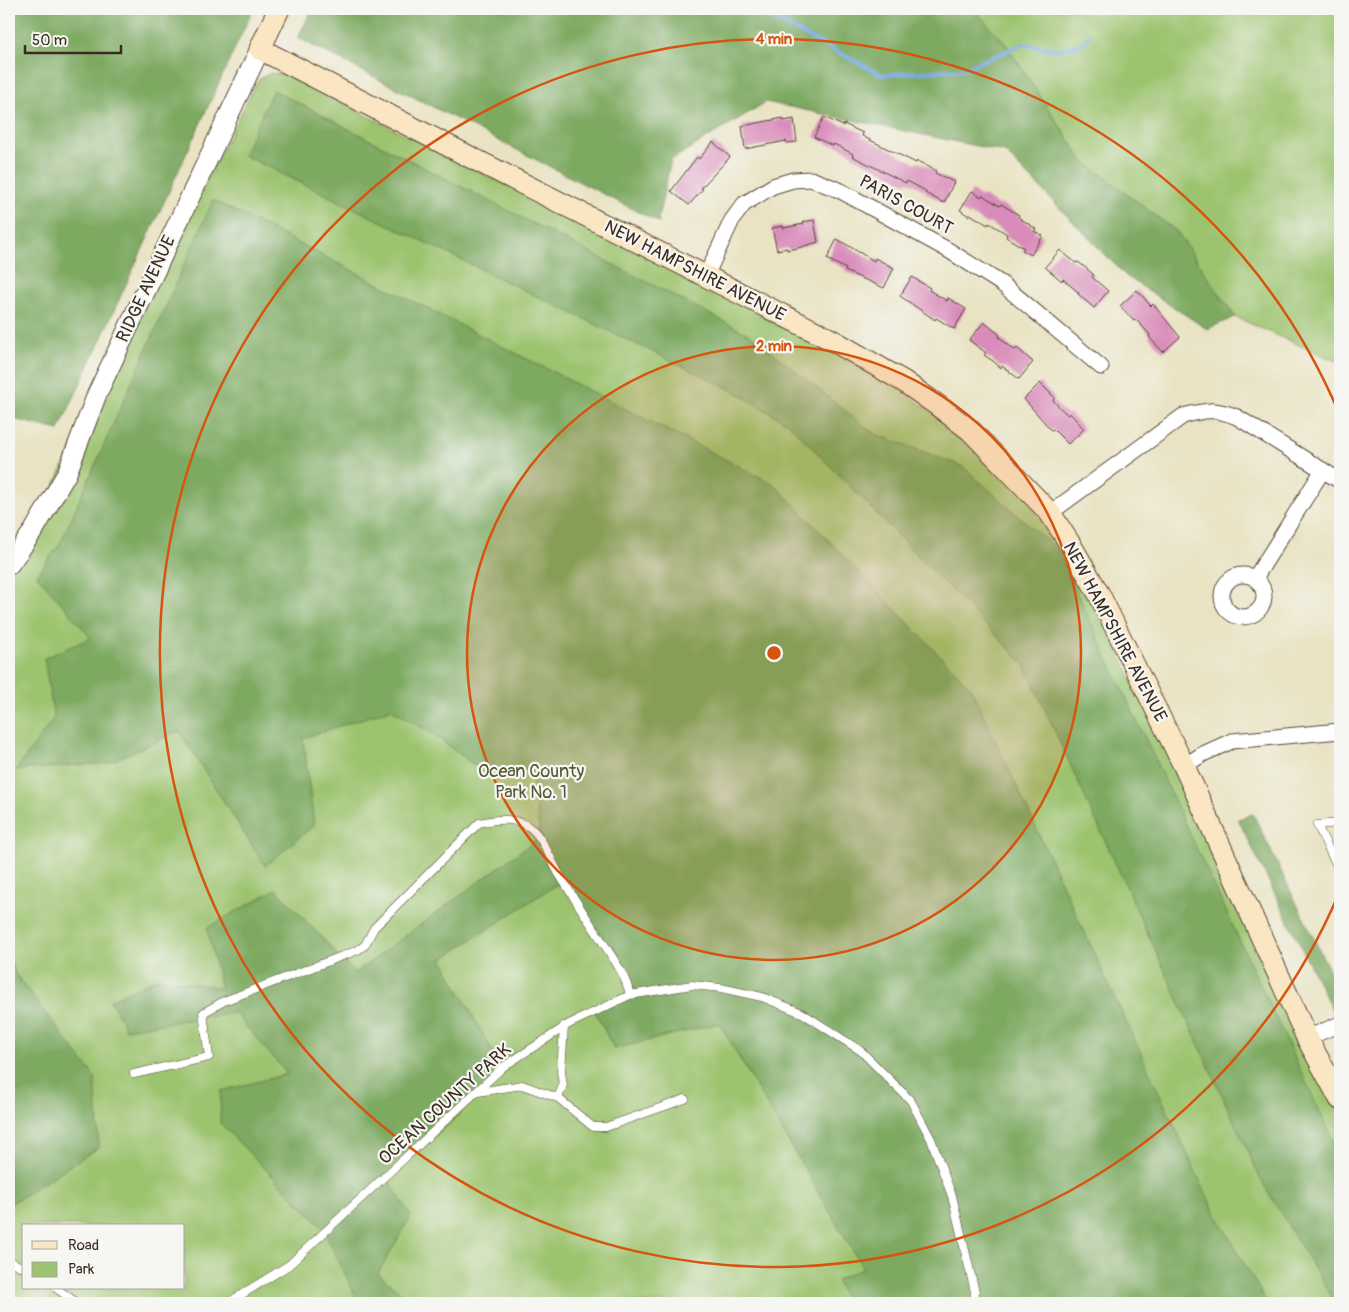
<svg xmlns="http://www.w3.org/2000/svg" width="1349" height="1312" font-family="Pangolin,sans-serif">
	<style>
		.green { fill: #9cc36e; stroke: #6c7646; fill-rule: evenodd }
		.forest { fill: #7da961; stroke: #5c6a40 }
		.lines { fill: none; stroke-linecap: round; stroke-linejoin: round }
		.stream { stroke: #79aae5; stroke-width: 4 }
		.building { fill: #d98cba }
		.service-casing { stroke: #554637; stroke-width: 9 }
		.minor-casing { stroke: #554637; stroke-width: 17 }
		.tertiary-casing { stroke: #554637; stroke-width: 21 }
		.secondary-casing { stroke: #554637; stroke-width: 23 }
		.service { stroke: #fff; stroke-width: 8 }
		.minor { stroke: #fff; stroke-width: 15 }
		.tertiary { stroke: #fff; stroke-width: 19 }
		.secondary { stroke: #fbe6c3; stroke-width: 21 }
		.ring { fill: none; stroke: #d7540e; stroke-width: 2.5 }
		.labels { text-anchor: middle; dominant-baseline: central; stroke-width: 4.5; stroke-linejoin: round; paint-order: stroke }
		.street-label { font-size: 18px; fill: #3b2a1e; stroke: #f6f6f2 }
		.park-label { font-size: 18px; fill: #585836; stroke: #f6f6f2 }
		.centre { fill: #d7540e; stroke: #f6f6f2; stroke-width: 2.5 }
		.ring-label { font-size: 15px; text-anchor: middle; font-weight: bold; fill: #d7540e; stroke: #f6f6f2; stroke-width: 4.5; stroke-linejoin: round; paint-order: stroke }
	</style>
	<rect width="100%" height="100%" fill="#f6f6f2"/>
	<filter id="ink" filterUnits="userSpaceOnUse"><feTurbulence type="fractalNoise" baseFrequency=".02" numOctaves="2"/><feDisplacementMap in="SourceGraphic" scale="10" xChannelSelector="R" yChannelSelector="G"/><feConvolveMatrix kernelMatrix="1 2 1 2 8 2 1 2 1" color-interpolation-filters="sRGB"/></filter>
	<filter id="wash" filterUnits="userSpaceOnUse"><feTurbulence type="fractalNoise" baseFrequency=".0096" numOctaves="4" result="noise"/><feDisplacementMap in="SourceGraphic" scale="20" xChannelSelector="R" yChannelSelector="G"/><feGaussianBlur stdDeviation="1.12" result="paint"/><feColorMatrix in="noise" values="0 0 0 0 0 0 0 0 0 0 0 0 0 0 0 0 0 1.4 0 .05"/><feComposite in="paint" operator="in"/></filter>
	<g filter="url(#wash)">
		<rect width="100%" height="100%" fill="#e9e3c3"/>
		<path class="green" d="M973 9H1340V363L1235 317 1177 232 1082 160 1005 43Z
			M271 73 286 75 828 346 898 387 963 436 1050 513 1340 1099V1303H9V565L34 530 97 394 247 101 258 80ZM24 1226H184V1288H24Z"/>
		<path class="forest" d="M9 9H253L59 430 9 418Z
			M312 9H973L1005 43 1082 160 1177 232 1235 317 1207 329 1126 276 1005 152 766 102 671 160 658 219 660 223 298 38Z
			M273 90 752 336 873 433 962 466 1057 550 1340 1155V1303H1335L1261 1180 1024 664 789 424 730 389 243 155Z
			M213 200 774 484 971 688 1213 1209 1267 1303H847L836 1280 863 1268 719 1023 614 1049 595 1011 637 993 565 879 442 959 504 1073 388 1180 411 1216 378 1274 414 1303H359L323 1228 220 1123 221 1091 287 1074 235 1013 126 1029 110 1000 158 978 221 988 207 928 276 889 355 973 540 837 531 768 493 779 430 732 391 709 303 738 314 825 265 866 179 731 108 763 16 770 54 718 44 658 91 638 37 575 60 544Z
			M1253 814 1340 992V1026L1238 819Z
			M9 957 16 975 95 1077 99 1147 9 1205Z"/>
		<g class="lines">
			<path class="stream" d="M738 9H754L882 75 963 69 1024 44 1058 50 1081 44 1090 35"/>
		</g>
		<g id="blocks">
			<path class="building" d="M824 117 843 126 844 124 863 133 862 136 916 163 917 161 927 166 936 171 935 173 954 182 944 203 925 193 926 191 907 181 906 183 852 156 853 154 834 144 833 146 814 137Z
				M783 118 784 121 794 119 797 142 787 143 786 141 745 149 742 126Z
				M713 142 730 157 701 188 703 189 689 205 671 191 697 157 699 159Z
				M972 191 981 197 982 195 1000 206 1001 204 1019 215 1018 217 1036 229 1034 231 1043 236 1031 255 1022 250 1024 248 1006 237 1007 234 989 223 988 225 970 214 969 216 960 210Z
				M814 220 818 242 798 248 787 250V248L777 250 772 228 783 226V228L804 224 803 222Z
				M837 239 874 261 875 258 894 268 884 288 845 271 846 269 827 259Z
				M1060 250 1076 263 1078 262 1086 268 1094 275 1092 277 1108 291 1094 308 1078 294 1079 293 1063 279 1062 281 1045 267Z
				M912 277 930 288 929 290 947 301 948 298 966 309 954 329 936 318 935 320 900 296Z
				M1137 290 1151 306 1153 304 1180 337 1163 352 1149 337 1150 335 1143 327 1136 320 1134 321 1120 306Z
				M984 322 1000 335 999 337 1007 344 1015 350 1017 348 1033 362 1019 379 1002 366 1001 368 993 361 984 355 986 353 969 340Z
				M1040 383 1055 398 1053 400 1060 408 1068 415 1070 413 1084 429 1068 444 1053 429 1052 431 1024 399Z"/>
		</g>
	</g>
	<g filter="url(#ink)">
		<use href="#blocks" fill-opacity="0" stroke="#554637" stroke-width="1"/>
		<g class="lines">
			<defs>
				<path id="service" d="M1340 823 1317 825 1340 872
					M134 1074 209 1057 203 1013 224 1001 358 950 365 945 374 928 479 823C497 819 519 816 534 831 545 842 551 860 559 874 572 895 586 917 600 938 612 957 625 973 630 995
					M478 1092 522 1085 558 1098 563 1085 561 1072 564 1026
					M558 1098 593 1127H606L685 1099
					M9 1261 24 1268
					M56 1288 77 1303
					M228 1303 289 1265 503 1067 569 1024 630 995 692 985 721 988 762 997 802 1013 861 1051 911 1101 931 1139 952 1196 975 1292 974 1303"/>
				<path id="minor" d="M706 276 732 220 744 204 773 186 793 180 811 179 839 190 948 250 1002 284 1101 367
					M1050 513 1183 416C1206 410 1214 408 1237 417L1340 481
					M1222 596a21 21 0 1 1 42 0a21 21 0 1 1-42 0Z
					M1255 578 1323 470
					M1184 766 1203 754 1232 741 1340 731
					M1307 1038 1340 1024"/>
				<path id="tertiary" d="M9 565 34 530 67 473 97 394 260 49"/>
				<path id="secondary" d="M279 9 260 49 470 157 832 340 903 381 937 405 970 430 1050 513 1072 547 1100 596 1184 766 1307 1038 1340 1099"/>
			</defs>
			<use href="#service" class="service-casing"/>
			<use href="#minor" class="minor-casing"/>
			<use href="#tertiary" class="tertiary-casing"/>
			<use href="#secondary" class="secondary-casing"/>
			<use href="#service" class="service"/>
			<use href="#minor" class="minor"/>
			<use href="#tertiary" class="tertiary"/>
			<use href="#secondary" class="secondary"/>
		</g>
	</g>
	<circle cx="774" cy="653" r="307" fill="#d7540e" fill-opacity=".12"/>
	<g class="ring">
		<circle cx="774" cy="653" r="307"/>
		<path d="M1339 893A614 614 0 1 1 1339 413"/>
	</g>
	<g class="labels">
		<g class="street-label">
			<text transform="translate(906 205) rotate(29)">PARIS COURT</text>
			<text transform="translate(695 271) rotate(27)">NEW HAMPSHIRE AVENUE</text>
			<text transform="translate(146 289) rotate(-65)">RIDGE AVENUE</text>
			<text transform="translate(1115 632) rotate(62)">NEW HAMPSHIRE AVENUE</text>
			<text transform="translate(445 1104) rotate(-42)">OCEAN COUNTY PARK</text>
		</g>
		<g class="park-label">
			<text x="531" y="771">Ocean County<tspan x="531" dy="21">Park No. 1</tspan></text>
		</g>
	</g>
	<circle cx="774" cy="653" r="8" class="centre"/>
	<g class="ring-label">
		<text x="774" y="44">4 min</text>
		<text x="774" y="351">2 min</text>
	</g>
	<rect width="1349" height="1312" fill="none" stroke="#f6f6f2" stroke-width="30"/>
	<rect x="22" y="1224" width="162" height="65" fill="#f6f6f2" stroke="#aba49d"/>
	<rect x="32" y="1241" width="25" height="8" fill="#fbe6c3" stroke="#aba49d"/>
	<text x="68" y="1250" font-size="15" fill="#3b2a1e">Road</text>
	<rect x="32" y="1262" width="25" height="15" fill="#9cc36e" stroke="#aba49d"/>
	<text x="68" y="1274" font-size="15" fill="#3b2a1e">Park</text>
	<path d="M25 45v8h96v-8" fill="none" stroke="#3b2a1e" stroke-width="2.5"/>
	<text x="32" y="45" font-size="15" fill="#3b2a1e" stroke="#f6f6f2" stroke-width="4" paint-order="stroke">50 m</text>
</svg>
